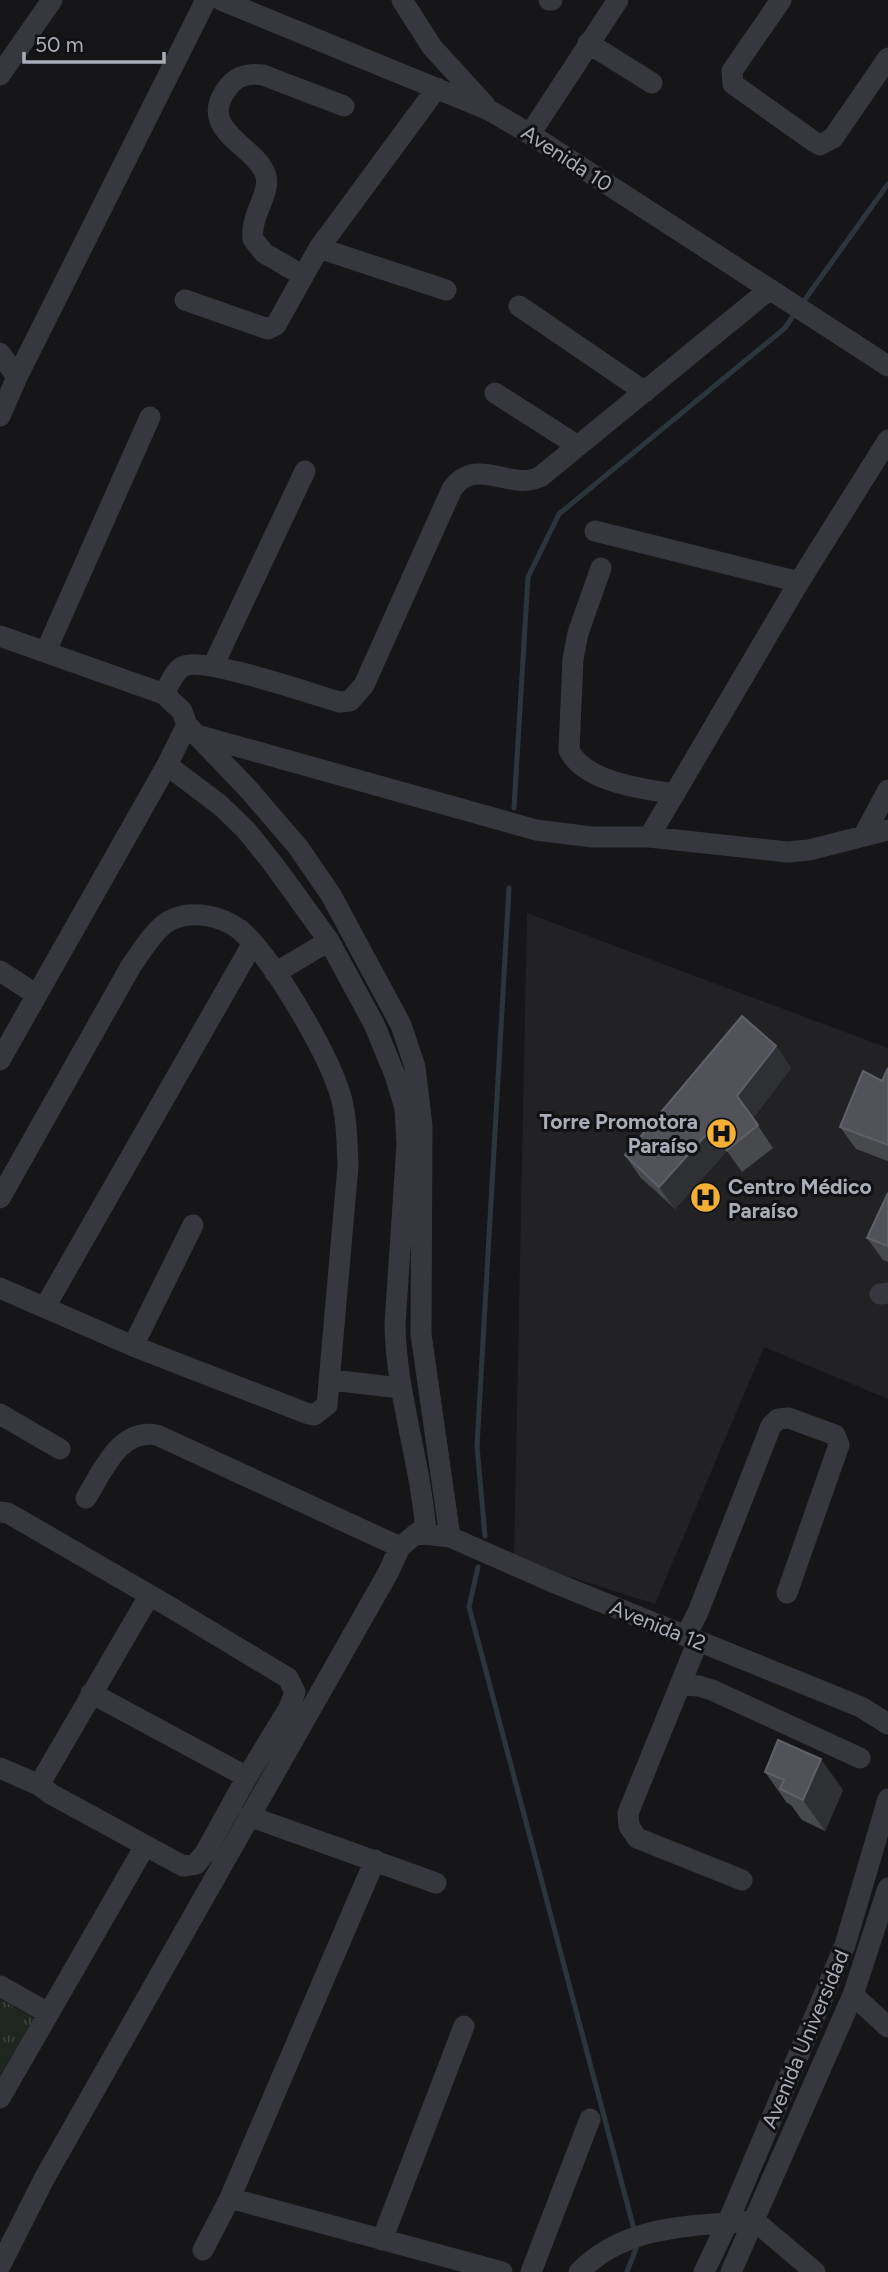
<svg xmlns="http://www.w3.org/2000/svg" width="888" height="2272" font-family="Figtree,sans-serif">
	<style>
		.built { fill: #222225 }
		.grass { fill: url(#grass-tufts) }
		.lines { fill: none; stroke-linecap: round; stroke-linejoin: round }
		.stream { stroke: #2c353c; stroke-width: 5 }
		.minor { stroke: #37383d; stroke-width: 21 }
		.wall { fill: #47494d }
		.shaded-wall { fill: #2f3033 }
		.building { fill: #525359; stroke: #5f6168; stroke-width: 2 }
		.labels { text-anchor: middle; dominant-baseline: central; stroke-width: 6; stroke-linejoin: round; paint-order: stroke }
		.street-label { font-size: 21px; fill: #a8adb8; stroke: #111113 }
		.poi-label { font-size: 21px; font-weight: bold; fill: #a8adb8; stroke: #111113; text-anchor: end }
	</style>
	<defs>
		<pattern id="grass-tufts" width="24" height="20" patternUnits="userSpaceOnUse" patternTransform="scale(1.75)"><rect width="24" height="20" fill="#1e261f"/><path d="M3 7l-1-3M5 7V3M7 7l1-3M15 17l-1-3M17 17v-4M19 17l1-3" fill="none" stroke="#3c433d"/></pattern>
	</defs>
	<rect width="100%" height="100%" fill="#161618"/>
	<path class="built" d="M527 913 888 1048V1399L764 1347 655 1604 514 1559Z"/>
	<path class="grass" d="M0 1999 34 2018 0 2076Z"/>
	<g class="lines">
		<path class="stream" d="M801 305 888 184
			M514 808 528 577 559 514 785 328 795 313
			M485 1536 477 1446 509 888
			M478 1567 469 1607 635 2233
			M627 2272 638 2243"/>
		<path class="minor" d="M221 0 489 110 530 134 888 366
			M402 0 432 47 485 105
			M549 0H552
			M781 0 732 71 733 84 813 141 820 145 833 138 888 58
			M588 43 652 83
			M0 75 52 0
			M530 134 618 0
			M319 248 446 290
			M302 275 264 253 253 239C250 215 271 193 266 176 257 145 193 130 229 86 238 75 249 73 263 75L344 106
			M185 300 262 327 268 329 276 325 319 248 437 88
			M519 306 645 392
			M0 353 17 377
			M495 393 578 446
			M0 416 17 377 206 0
			M595 531 799 582
			M601 568 578 633 573 659 569 750C584 782 643 789 675 794
			M0 636 164 694 182 711 187 725 167 765 0 1060
			M46 651 150 417
			M213 666 305 471
			M164 694C169 685 174 672 182 667 201 655 314 695 340 702L350 701 364 685 452 489C477 455 508 491 540 477L770 289
			M187 725 250 791 298 847 331 895 401 1025 415 1067 422 1126 421 1334 450 1537
			M197 735 536 830 592 837H649L787 852 809 850 888 830
			M167 765 220 805 246 830 274 865 329 941 374 1024 395 1075 405 1108 407 1145 395 1324C396 1395 421 1462 426 1533
			M864 835 888 790
			M649 837 799 582 888 440
			M0 971 37 995
			M275 973 329 941
			M0 1198 131 966C142 951 155 927 173 919 194 910 221 916 239 929 272 956 329 1055 341 1097 347 1119 347 1143 348 1166L327 1405 314 1415 306 1413 133 1346 0 1288
			M880 1294 888 1293
			M45 1307 253 943
			M133 1346 193 1225
			M331 1380 400 1388
			M0 1414 60 1449
			M86 1498C103 1471 119 1428 157 1435L400 1547
			M0 1512 8 1513 165 1604 288 1678 295 1692 289 1708 247 1777 205 1853 196 1864 183 1866 51 1794 39 1785 0 1768
			M686 1636 698 1612 771 1426 778 1419 789 1418 835 1435 839 1445 787 1593
			M698 1641 628 1813 629 1826 637 1838 742 1880
			M681 1685 699 1686 712 1690 860 1758
			M91 1693 247 1777
			M39 1785 149 1596
			M249 1816 436 1883
			M375 1860 230 2198 502 2272
			M0 1986 48 2013
			M853 1995 888 2027
			M0 2098 145 1846
			M382 2240 464 2026
			M203 2250 230 2198
			M0 2266 44 2179 388 1573 400 1547 417 1533 450 1537 550 1581 861 1707 888 1724
			M531 2272 590 2119
			M579 2272C626 2224 692 2226 755 2221L815 2272
			M704 2272 727 2224 845 1945 888 1799
			M731 2272 853 1995 888 1888"/>
	</g>
	<path class="wall" d="M776 1046 791 1068 753 1118 773 1148 742 1172 727 1151 675 1209 640 1177 625 1155Z
		M888 1068V1161L856 1149 840 1127 882 1081Z
		M888 1193V1262L883 1260 867 1238Z
		M765 1772 843 1790 825 1831 802 1820 791 1805 787 1803Z"/>
	<path class="shaded-wall" d="M776 1046 791 1068 753 1118 737 1096Z
		M713 1127 728 1150 675 1209 659 1187Z
		M821 1759 843 1790 825 1831 803 1800Z"/>
	<path class="building" d="M742 1016 776 1046 737 1096 758 1125 727 1150 713 1127 659 1187 625 1155Z
		M888 1068V1145L840 1127 863 1071 882 1081Z
		M888 1193V1246L867 1238Z
		M778 1740 821 1759 803 1800 780 1789 784 1780 765 1772Z"/>
	<defs>
		<symbol id="hospital-disc" viewBox="-11 -11 22 22"><circle r="9.5" fill="#f2b134" stroke="#111113"/><path d="M-5-5h3v3.5h4V-5h3V5h-3V1.5h-4V5h-3Z" fill="#111"/></symbol>
	</defs>
	<g fill-rule="evenodd">
		<use href="#hospital-disc" x="704" y="1116" width="35" height="35"/>
		<use href="#hospital-disc" x="688" y="1180" width="35" height="35"/>
	</g>
	<g class="labels">
		<g class="street-label">
			<text transform="translate(567 158) rotate(33)">Avenida 10</text>
			<text transform="translate(658 1625) rotate(22)">Avenida 12</text>
			<text transform="translate(805 2039) rotate(-67)">Avenida Universidad</text>
		</g>
		<g class="poi-label">
			<text x="698" y="1121">Torre Promotora<tspan x="698" dy="24">Paraíso</tspan></text>
			<text x="728" y="1186" text-anchor="start">Centro Médico<tspan x="728" dy="24">Paraíso</tspan></text>
		</g>
	</g>
	<path d="M24 52v10h140v-10" fill="none" stroke="#a8adb8" stroke-width="3.5"/>
	<text x="35" y="52" font-size="21" fill="#a8adb8" stroke="#111113" stroke-width="5" paint-order="stroke">50 m</text>
</svg>
